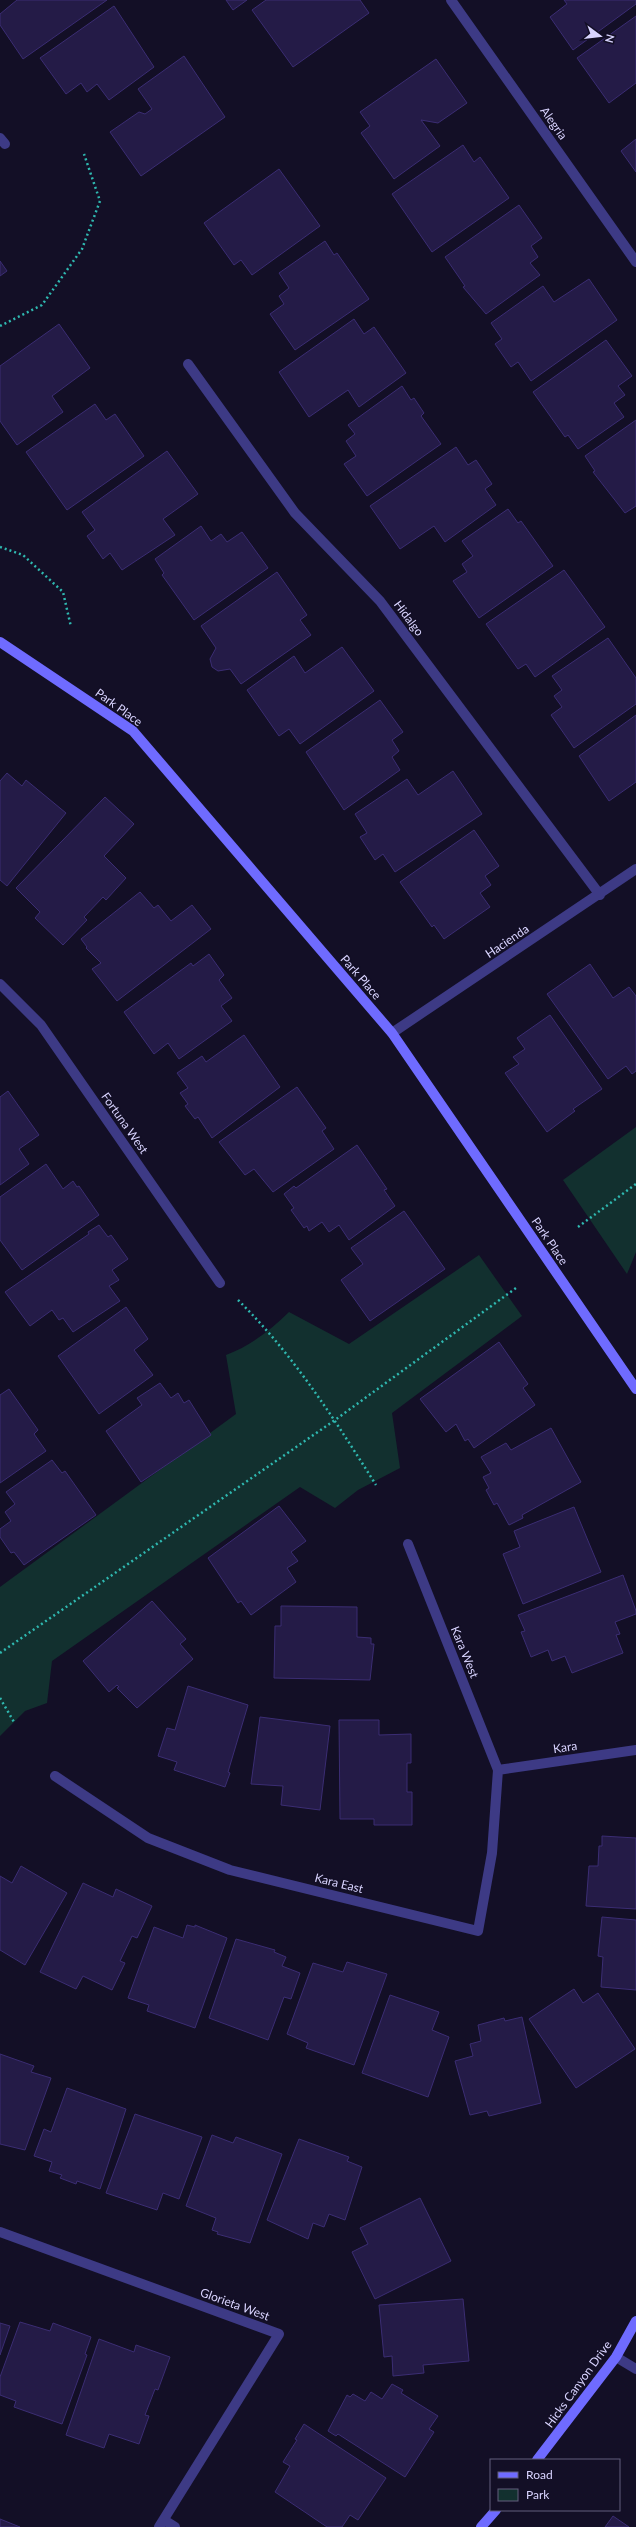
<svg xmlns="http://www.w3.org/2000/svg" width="636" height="2527" font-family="Lato,sans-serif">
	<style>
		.green { fill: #12302f }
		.building { fill: #241b47; stroke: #3b2d73 }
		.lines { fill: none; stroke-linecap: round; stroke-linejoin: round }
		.path { stroke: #2fb8b0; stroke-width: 2.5; stroke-dasharray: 2 3; stroke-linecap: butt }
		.street { stroke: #3d3a85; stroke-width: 10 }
		.secondary { stroke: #6f6bff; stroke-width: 10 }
		.labels { text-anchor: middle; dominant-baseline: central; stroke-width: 3; stroke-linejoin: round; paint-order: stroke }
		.street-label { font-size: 12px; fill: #d9d4ff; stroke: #130f26 }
	</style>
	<rect width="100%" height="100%" fill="#130f26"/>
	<path class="green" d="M636 1127V1252L627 1274 563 1180Z
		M479 1255 522 1316 392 1413 400 1468 358 1490 335 1508 300 1487 52 1661 47 1703 25 1711 0 1736V1587L236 1414 226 1355C250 1346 271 1330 289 1312L349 1344Z"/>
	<path class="building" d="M17 0H107L23 59 0 25V14Z
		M226 0H247L233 10Z
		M266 0H360L369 13 293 67 252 10Z
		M564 0H636V4L573 50 550 17 567 4Z
		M114 6 154 67 109 100 97 84 87 92 81 83 66 94 40 58Z
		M636 16V83L609 103 577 58Z
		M184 56 225 117 141 176 110 132 139 112 145 114 152 109 138 89Z
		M436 59 467 103 438 123 421 120 440 146 394 179 361 133 370 126 360 112Z
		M636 139V172L621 151Z
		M463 145 474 162 480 157 509 198 432 252 392 194Z
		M279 169 320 226 252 275 241 260 234 265 204 223Z
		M519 205 542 238 531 246 538 257 530 263 540 275 486 314 463 287 465 286 445 257Z
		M325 241 334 255 337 253 369 299 295 350 270 314 284 304 279 296 289 288 279 273Z
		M0 261 7 271 0 276Z
		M589 279 617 320 531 381 518 362 511 367 495 344 502 339 491 323 543 286 554 302Z
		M354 319 364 334 374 327 406 373 359 407 348 390 309 417 279 372Z
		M59 324 90 368 52 396 63 412 17 445 0 421V366Z
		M606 340 632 376 618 386 625 395 614 403 624 417 578 449 568 435 565 437 533 392Z
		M402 386 411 400 414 398 424 413 421 416 441 444 367 496 344 464 356 456 346 441 355 434 348 425Z
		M95 404 106 420 115 414 144 456 67 510 26 452Z
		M636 420V506L625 513 593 472 595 471 585 456Z
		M456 447 468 465 476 460 492 484 485 489 496 505 445 542 434 526 400 549 370 506Z
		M167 451 198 494 163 519 175 535 122 570 110 553 103 559 87 536 95 530 82 512Z
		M508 509 518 523 521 521 553 566 479 618 453 581 467 572 462 564 473 556 462 541Z
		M201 526 211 541 221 534 227 542 242 532 268 568 194 620 162 575 164 573 155 559Z
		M564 570 605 627 535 677 526 664 518 669 486 624Z
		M277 572 307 615 300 620 311 635 241 684 230 669 218 671 212 667 210 659 216 648 201 626Z
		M608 638 636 678V704L574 748 551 715 562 707 554 696 562 690 552 676Z
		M342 647 374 691 300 744 289 729 279 736 247 690 294 656 305 673Z
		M380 700 403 732 392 740 399 751 392 757 400 770 344 810 306 752Z
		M636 715V782L609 801 579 756Z
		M453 771 482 814 395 872 383 854 375 860 360 837 367 833 355 814 407 779 418 795Z
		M7 773 22 786 26 780 66 813 7 886 0 880V781Z
		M105 797 134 824 104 856 126 878 106 900 103 897 84 917 87 920 63 945 35 918 40 912 16 888Z
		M474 830 499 866 485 876 491 885 480 893 490 907 444 939 434 925 432 927 400 882Z
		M140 892 154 908 158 905 171 921 192 905 211 929 117 1001 92 969 101 963 86 948 87 947 81 939Z
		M209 954 224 975 219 980 232 998 221 1006 232 1021 179 1059 168 1043 154 1054 124 1012 191 963 193 966Z
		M590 964 613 998 629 987 636 996V1071L632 1074 626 1066 608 1079 547 994Z
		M550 1015 602 1089 573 1109 575 1111 547 1132 505 1073 519 1064 513 1057 525 1049 517 1038Z
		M244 1035 280 1087 212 1138 198 1117 195 1119 185 1106 188 1104 180 1093 188 1088 177 1073 202 1056 206 1062Z
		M297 1087 326 1128 322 1131 334 1149 273 1192 254 1169 245 1175 219 1142Z
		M8 1091 39 1135 19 1149 29 1164 0 1185V1097Z
		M357 1145 387 1189 384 1190 395 1206 349 1240 339 1225 329 1232 322 1222 309 1231 307 1226 304 1228 291 1210 294 1208 284 1194 294 1186 296 1188Z
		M46 1164 63 1189 73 1181 77 1187 79 1186 99 1215 22 1270 0 1240V1197Z
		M404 1211 445 1269 370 1321 341 1280 363 1264 351 1248Z
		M99 1225 108 1237 111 1235 128 1259 112 1270 119 1280 109 1286 120 1301 73 1332 63 1318 59 1320 52 1310 30 1326 5 1292 89 1234 88 1232Z
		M126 1307 148 1339 134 1350 153 1375 99 1414 58 1356Z
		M499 1342 528 1384 523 1388 535 1405 474 1448 468 1439 465 1441 456 1424 446 1432 420 1399Z
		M160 1383 171 1398 178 1393 184 1403 189 1400 211 1435 141 1482 106 1431 142 1405 137 1398Z
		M9 1389 38 1430 34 1434 46 1451 0 1483V1395Z
		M551 1428 581 1482 522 1515 523 1518 509 1525 497 1503 494 1505 486 1490 489 1488 483 1477 491 1473 481 1457 506 1443 511 1450Z
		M52 1460 62 1473 65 1471 96 1515 24 1565 14 1552 11 1553 0 1537V1529L11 1521 5 1512 15 1504 6 1492Z
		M279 1506 306 1541 291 1552 298 1561 287 1568 296 1582 251 1615 241 1601 238 1603 208 1558Z
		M574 1507 601 1572 523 1604 503 1554 520 1547 514 1531Z
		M623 1575 636 1611V1614L615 1622 620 1634 616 1635 623 1653 572 1673 565 1656 552 1661 548 1650 531 1657 521 1632 525 1631 518 1615Z
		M152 1601 186 1639 180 1644 193 1659 137 1708 117 1688 119 1687 117 1685 109 1692 83 1661Z
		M281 1606 357 1607V1637L371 1638V1644H374L370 1680 274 1678 275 1626H281Z
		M188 1686 248 1705 228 1772 230 1773 225 1787 174 1770 177 1762 158 1756 167 1728 175 1730Z
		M260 1717 330 1726 320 1810 281 1805 283 1786 251 1784Z
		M339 1720H379V1735L411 1734V1763H407V1792H412V1825H374V1819H340Z
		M602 1836 636 1838V1909L586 1906 589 1866H598L599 1846H602Z
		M21 1866 67 1893 25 1965 0 1950V1876L12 1883Z
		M83 1883 113 1897 116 1889 152 1906 137 1938 132 1936 120 1961 125 1963 112 1990 83 1976 76 1989 40 1972Z
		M602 1917 636 1920V1990L601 1987 603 1957 598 1956Z
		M187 1925 195 1927V1925L227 1938 195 2028 147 2011 149 2005 128 1998 154 1927 183 1938Z
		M236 1939 275 1950 274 1952 286 1957 282 1966 300 1973 291 1999 284 1997 268 2040 209 2018Z
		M347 1962 387 1974 354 2065 306 2048 308 2043 287 2034 313 1963 343 1972Z
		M574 1989 583 2003 598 1993 635 2049 576 2088 529 2019Z
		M390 1995 439 2012 432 2030 449 2037 428 2097 362 2073Z
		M522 2017 541 2103 489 2116 487 2111 470 2115 455 2061 473 2056 470 2044 481 2041 478 2025 504 2018 505 2021Z
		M0 2054 34 2066 31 2072 51 2078 25 2150 0 2144Z
		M67 2088 126 2109 100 2189 77 2181 76 2184 60 2178 62 2175 49 2171 52 2162 34 2156 44 2129 51 2132Z
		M135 2114 202 2137 179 2199 163 2193 157 2210 106 2193Z
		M212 2135 233 2143 236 2137 282 2154 250 2243 217 2234 218 2232 212 2230 216 2218 186 2206Z
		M299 2139 349 2157 347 2161 362 2167 345 2220 329 2214 324 2227 313 2223 308 2239 267 2220Z
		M420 2198 451 2261 375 2299 352 2252 368 2244 360 2228Z
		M463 2299 469 2361 423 2365 424 2373 393 2376 392 2356 384 2357 379 2305Z
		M20 2322 50 2331 53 2323 91 2337 85 2354 87 2355 62 2424 14 2407 16 2401 0 2395V2377Z
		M0 2323 10 2326 0 2355Z
		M99 2339 134 2352 136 2345 170 2357 158 2390 155 2389 145 2415 149 2416 139 2444 109 2434 104 2448 66 2435Z
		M392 2384 403 2390 401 2393 438 2416 429 2429 434 2432 405 2477 338 2434 336 2436 328 2431 347 2395 350 2397 353 2394 365 2401 371 2392 382 2399Z
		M304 2424 386 2478 358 2520 350 2515 342 2527H327L275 2492 290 2466 283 2462 297 2440 295 2439Z
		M613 2516 629 2527H605Z
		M0 2519 20 2527H0Z"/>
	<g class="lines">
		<path class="path" d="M0 326 42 305 82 249 100 201 84 154
			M0 547 23 555 63 592 71 627
			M578 1227 636 1184
			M238 1300C293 1354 335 1420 376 1485
			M0 1653 335 1420 516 1288
			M0 1698 14 1722"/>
		<path class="street" d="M451 0 636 262
			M0 138 5 144
			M188 364 295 513 380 601 600 895
			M0 984 41 1025 220 1283
			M392 1033 636 869
			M498 1770 636 1750
			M55 1776 148 1838 230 1870 478 1931 492 1853 498 1770 408 1544
			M0 2232 279 2334 159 2527
			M616 2357 636 2369
			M164 2520 175 2527"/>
		<path class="secondary" d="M0 642 133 731 392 1033 636 1389
			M537 2460 616 2357 636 2321
			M481 2527 496 2510"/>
	</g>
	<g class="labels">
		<g class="street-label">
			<text transform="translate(554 123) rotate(55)">Alegria</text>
			<text transform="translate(409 618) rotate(53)">Hidalgo</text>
			<text transform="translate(119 707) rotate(36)">Park Place</text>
			<text transform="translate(507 941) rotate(-34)">Hacienda</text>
			<text transform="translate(361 977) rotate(49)">Park Place</text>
			<text transform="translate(125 1123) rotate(55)">Fortuna West</text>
			<text transform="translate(550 1241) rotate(56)">Park Place</text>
			<text transform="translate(465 1652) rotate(68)">Kara West</text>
			<text transform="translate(565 1747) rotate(-8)">Kara</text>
			<text transform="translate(339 1883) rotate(14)">Kara East</text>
			<text transform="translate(235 2304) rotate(20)">Glorieta West</text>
			<text transform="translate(578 2384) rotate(-54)">Hicks Canyon Drive</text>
		</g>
	</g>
	<rect x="490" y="2459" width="130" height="52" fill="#130f26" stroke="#625e7d"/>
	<rect x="498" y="2472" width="20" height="6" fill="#6f6bff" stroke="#625e7d"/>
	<text x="526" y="2479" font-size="12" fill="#d9d4ff">Road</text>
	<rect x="498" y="2489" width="20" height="12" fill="#12302f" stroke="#625e7d"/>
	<text x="526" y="2499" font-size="12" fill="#d9d4ff">Park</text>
	<g transform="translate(600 36) rotate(105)" stroke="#130f26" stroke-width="3" paint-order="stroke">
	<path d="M0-3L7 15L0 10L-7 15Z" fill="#d9d4ff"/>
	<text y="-6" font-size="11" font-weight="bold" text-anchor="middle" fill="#d9d4ff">N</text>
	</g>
</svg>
